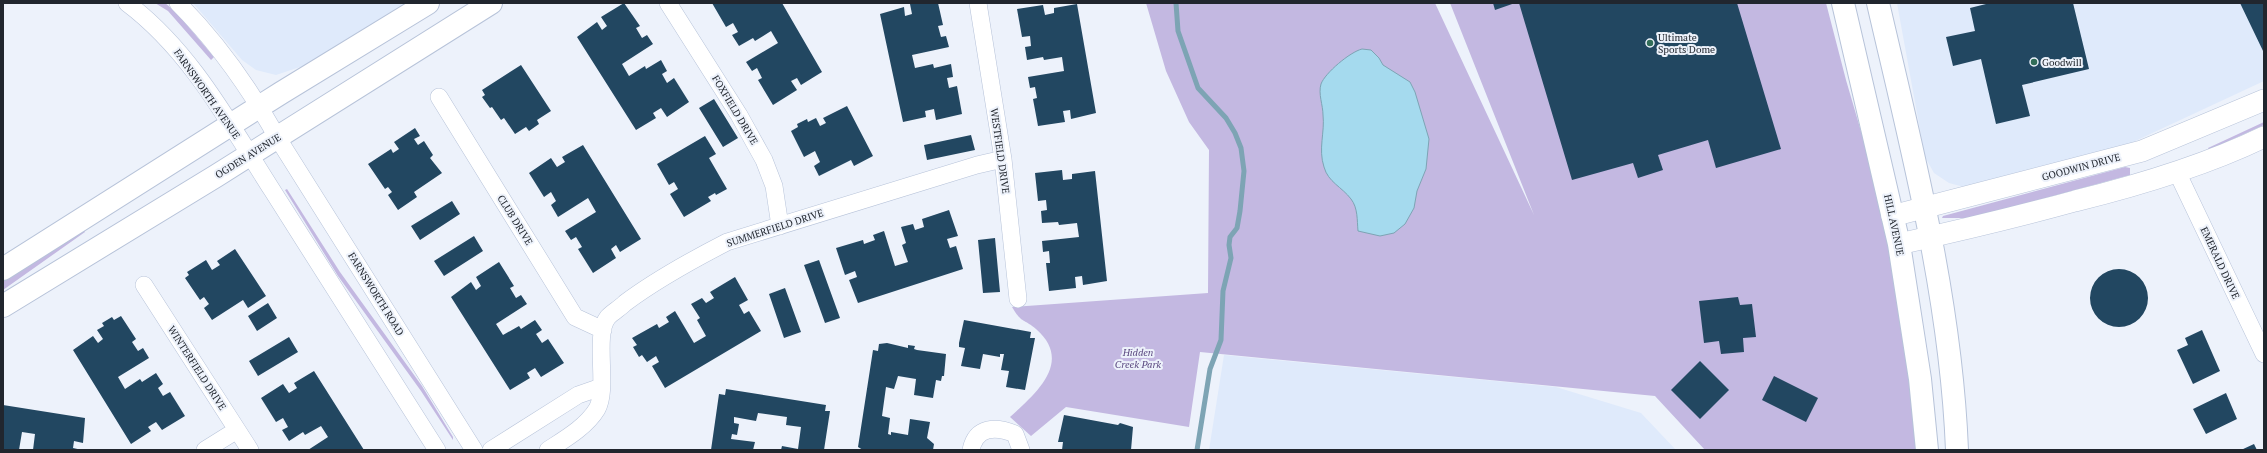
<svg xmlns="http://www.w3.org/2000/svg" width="2267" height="453" font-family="'PT Serif',serif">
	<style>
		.built { fill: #dfeafb }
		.green { fill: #c3b8e1 }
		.water { fill: #a5daee; stroke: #7da4b4 }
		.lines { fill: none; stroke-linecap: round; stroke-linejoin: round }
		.stream { stroke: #7da4b4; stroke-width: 5 }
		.building { fill: #224761 }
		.minor-casing { stroke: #b7c3d9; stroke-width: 18 }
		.tertiary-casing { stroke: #b7c3d9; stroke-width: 22 }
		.primary-casing { stroke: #b7c3d9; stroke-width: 24 }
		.minor { stroke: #fff; stroke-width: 17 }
		.tertiary { stroke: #fff; stroke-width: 21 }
		.primary { stroke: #fff; stroke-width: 22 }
		.poi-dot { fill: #316d58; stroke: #edf2fb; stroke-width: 1.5 }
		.labels { text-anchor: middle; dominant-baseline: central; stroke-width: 4; stroke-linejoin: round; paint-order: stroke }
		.poi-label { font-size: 10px; fill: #21262e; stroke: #edf2fb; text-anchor: start }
		.street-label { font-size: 10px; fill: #21262e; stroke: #edf2fb }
		.park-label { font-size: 10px; font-style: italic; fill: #5b4981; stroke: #edf2fb }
	</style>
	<rect width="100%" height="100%" fill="#edf2fb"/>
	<path class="built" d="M193 3H406L312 63 276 75 256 70 242 60Z
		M1897 3H2264V81L2131 143 1980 185 1964 187 1949 183 1934 173 1925 157Z
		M1224 355 1556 387 1641 413 1676 450H1209Z"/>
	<path class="green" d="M155 3H165L176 12 214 57 211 60 168 11Z
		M1146 3H1435L1534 215 1450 3H1826L1846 80 1872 169 1895 279 1918 450H1705L1655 396 1200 352 1189 427 1066 407 1031 436 1010 417C1035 394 1074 362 1036 329 1023 318 1022 324 1012 307L1208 293 1209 150 1189 122 1166 71Z
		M2264 122V125L2209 150 2208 148Z
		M2125 167 2130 168V175L1972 218H1942L1943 216Z
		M287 189 340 272 422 386 453 437V440L421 391 338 276 285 190Z
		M84 230 85 232 3 290V281Z"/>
	<path class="water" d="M1362 49 1371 50 1379 58 1383 65 1410 82 1415 92 1429 139 1426 169 1417 191 1414 208 1405 224 1394 233 1380 236 1358 231C1357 220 1358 208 1351 199 1342 187 1328 182 1324 167 1318 149 1325 132 1323 115 1323 105 1318 94 1321 84 1325 73 1350 52 1362 49Z"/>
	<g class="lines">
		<path class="stream" d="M1176 3 1178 31 1198 88 1226 118 1235 133 1241 148 1244 171 1240 211 1237 228 1230 237 1229 245 1231 258 1223 291 1221 340 1210 369 1197 450"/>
	</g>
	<path class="building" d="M624 3 640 26 636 28 642 38 647 35 653 44 622 64 629 76 645 66 646 69 661 60 667 71 662 74 667 83 674 78 689 102 667 117 661 108 653 113 656 118 636 130 577 37 597 22 602 30 607 26 601 17Z
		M712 3H782L822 72 801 85 797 78 791 81 797 90 773 105 758 80 762 78 757 68 752 71 746 62 778 43 771 31 755 41 753 38 739 46 732 35 738 32 733 23 726 27Z
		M938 3 943 25 938 26 941 37 946 36 949 47 912 55 915 68 933 64 934 68 951 64 953 77 947 78 949 88 957 86 962 114 936 120 934 109 925 111 926 117 903 122 880 14 904 7 905 16 912 14 910 4Z
		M1493 3H1515L1495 10Z
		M1519 3H1737L1781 149 1716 168 1708 140 1658 155 1663 170 1638 178 1633 163 1572 180Z
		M1990 3H2073L2089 69 2022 85 2030 116 1996 124 1981 59 1953 66 1946 37 1975 31 1970 8Z
		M2240 3H2264V53Z
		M1077 4 1096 113 1071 119 1070 110 1063 111 1065 122 1038 126 1033 99 1037 98 1035 87 1030 88 1028 77 1064 71 1062 57 1044 60 1043 57 1027 60 1025 47 1031 46 1030 36 1022 37 1017 9 1043 5 1045 15 1054 13V8Z
		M521 65 551 111 537 120 539 124 529 131 526 127 515 134 504 118 501 120 492 107 490 108 482 97 485 95 482 90Z
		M714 99 738 138 723 147 699 108Z
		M847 106 873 156 854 166 851 160 819 176 814 166 820 162 815 151 804 157 791 131 798 127 797 124 807 119 808 122 816 118 820 126 826 123 823 118Z
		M415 128 420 136 414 139 418 145 424 141 433 155 430 158 442 173 414 192 417 197 398 210 388 195 392 192 388 187 385 189 368 164 391 149 393 153 399 149 394 142Z
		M971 135 975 150 927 160 924 145Z
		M705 136 716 154 709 158 727 189 716 195 715 193 708 197 711 201 684 217 670 194 678 189 674 182 669 185 657 164Z
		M583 145 641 239 620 252 616 245 611 249 616 258 593 273 578 249 582 247 576 237 571 240 565 231 596 212 588 198 558 217 551 205 556 201 551 192 544 197 529 173 551 158 557 167 565 162 562 157Z
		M1062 170 1063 180 1072 179V174L1095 171 1107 281 1083 285 1082 276 1075 277 1076 288 1049 291 1046 263H1050L1049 251 1043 252 1042 241 1079 237 1077 223 1059 225 1058 222 1042 223 1041 211 1047 210 1046 200 1038 201 1035 173Z
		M452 201 460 214 420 240 411 226Z
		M949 210 958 236 947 239 950 248 956 246 963 269 858 303 849 280 857 277 855 271 845 275 836 248 863 240 864 244 875 240 873 235 884 231 895 266 908 262 902 245 906 243 901 227 913 224 915 230 924 227 922 219Z
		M474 236 483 251 444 276 434 261Z
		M995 238 1000 292 983 293 978 240Z
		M235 249 266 296 248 308 243 300 212 320 204 308 209 304 204 297 200 300 185 278 189 275 187 272 206 260 212 270 220 265 217 261Z
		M819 260 840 318 825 323 804 265Z
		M499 262 514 286 510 288 516 298 521 295 527 304 496 324 503 335 519 326 521 329 535 320 542 330 536 334 542 343 548 339 564 363 541 377 535 368 527 373 530 378 510 390 451 297 471 282 476 290 481 286 476 277Z
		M2090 298a29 29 0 1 1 58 0a29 29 0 1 1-58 0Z
		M735 277 748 300 739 305 744 314 749 311 761 331 665 388 652 366 659 362 656 356 647 362 642 355 639 357 633 347 637 345 632 338 657 324 659 328 669 322 666 317 675 311 694 343 706 336 697 320 700 318 691 304 702 298 706 303 714 298 710 292Z
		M785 288 801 332 784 338 769 294Z
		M1738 297 1740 305 1752 304 1756 337 1743 338 1744 352 1721 354 1719 341 1704 343 1699 301Z
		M268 303 277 318 257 331 248 316Z
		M121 316 136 339 132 342 138 351 143 348 149 358 118 377 125 389 140 379 142 382 156 373 163 384 158 388 163 396 170 392 185 416 162 430 156 422 148 427 151 431 131 444 73 350 93 336 98 343 103 339 97 330 104 326 102 323 112 317 114 320Z
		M964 320 1031 332 1030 338H1035L1025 390 1006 387 1009 371 1001 370 1004 354H1000V357L983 354 980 369 961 366 965 348 959 347V343Z
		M2202 330 2220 371 2193 384 2177 350 2188 345 2185 338Z
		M289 337 298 352 258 376 249 361Z
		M887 343 908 348V345L915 346 914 349 917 350 946 354 944 376H942L941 381 936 380 933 398 914 395 916 379 898 376 894 389 886 387 882 416 890 418 888 434 891 435V432L908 435 910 419 930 422 927 438 934 444 933 450H863L858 447 873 350 878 351 879 344Z
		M1700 361 1729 390 1700 419 1671 390Z
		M314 371 364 450H308L328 437 321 426 305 435 303 432 289 441 282 430 288 427 283 418 276 422 261 398 283 384 289 393 297 388 294 383Z
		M1774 376 1818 398 1806 422 1762 400Z
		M726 389 826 405 825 411H830L824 450H781L782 446 798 449 801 427 786 425 787 417 758 413 756 421 734 417V423L739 424 737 435 732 434 731 439 755 442 753 450H711L719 394 725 395Z
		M2226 393 2237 419 2206 434 2193 409Z
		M3 405 85 418 83 443 74 441 73 448 82 450H33L35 434 22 432 19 450H3Z
		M1064 415 1118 425 1120 423 1133 427 1131 450H1062L1063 442H1058Z
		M2254 444 2257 450H2241Z"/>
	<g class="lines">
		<defs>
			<path id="minor" d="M127 3C191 51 229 123 272 190 327 277 382 363 437 450
				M178 3C218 43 250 89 277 137L474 450
				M668 3 739 115 764 160 774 186 780 226
				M978 3 1003 159 1018 299
				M439 97 575 317 603 330
				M2177 172 2264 354
				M144 285 250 450
				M205 450 237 430
				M491 450 578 395 601 387
				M548 450C565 439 586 427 597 409 609 388 593 335 608 317 613 312 620 308 625 303 657 279 692 260 727 242L977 165 1003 159
				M971 450C976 426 996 426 1015 434L1021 450"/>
			<path id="tertiary" d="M1892 216 2142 151 2264 100
				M1899 244C1958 231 2017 217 2075 201 2140 185 2204 166 2264 137"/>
			<path id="primary" d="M1843 3 1899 244 1920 379 1927 450
				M1878 3C1912 150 1951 298 1957 450
				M3 269 281 93 428 3
				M3 306 216 176 491 3"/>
		</defs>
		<use href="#minor" class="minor-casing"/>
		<use href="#tertiary" class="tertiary-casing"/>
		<use href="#primary" class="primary-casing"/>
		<use href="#minor" class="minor"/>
		<use href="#tertiary" class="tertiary"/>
		<use href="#primary" class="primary"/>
	</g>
	<g class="poi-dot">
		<circle cx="1650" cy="43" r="4"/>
		<circle cx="2034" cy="62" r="4"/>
	</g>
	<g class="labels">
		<g class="poi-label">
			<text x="1658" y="37">Ultimate<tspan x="1658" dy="12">Sports Dome</tspan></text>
			<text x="2042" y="62">Goodwill</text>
		</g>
		<g class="street-label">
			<text transform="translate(207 94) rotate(55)">FARNSWORTH AVENUE</text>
			<text transform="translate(735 110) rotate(59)">FOXFIELD DRIVE</text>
			<text transform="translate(1000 151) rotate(82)">WESTFIELD DRIVE</text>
			<text transform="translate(248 156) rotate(-32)">OGDEN AVENUE</text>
			<text transform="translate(2081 167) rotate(-15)">GOODWIN DRIVE</text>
			<text transform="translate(515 220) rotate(58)">CLUB DRIVE</text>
			<text transform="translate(1894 225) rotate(78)">HILL AVENUE</text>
			<text transform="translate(775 228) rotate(-18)">SUMMERFIELD DRIVE</text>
			<text transform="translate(2220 263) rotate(65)">EMERALD DRIVE</text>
			<text transform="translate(376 294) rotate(58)">FARNSWORTH ROAD</text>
			<text transform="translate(197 368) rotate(57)">WINTERFIELD DRIVE</text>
		</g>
		<g class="park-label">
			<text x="1138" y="352">Hidden<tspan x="1138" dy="12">Creek Park</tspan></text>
		</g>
	</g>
	<rect width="2267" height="453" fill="none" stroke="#21262e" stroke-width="8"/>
</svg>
